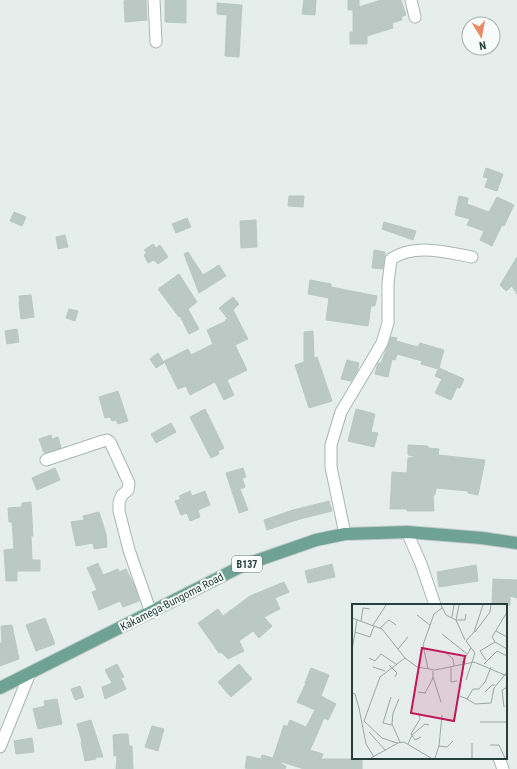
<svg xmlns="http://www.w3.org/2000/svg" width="517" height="769" font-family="'Roboto Condensed',sans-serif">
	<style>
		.building { fill: #bbc9c4; stroke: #b9c8c2 }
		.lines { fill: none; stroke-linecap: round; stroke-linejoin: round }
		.street-casing { stroke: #a8b6b2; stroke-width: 13 }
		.primary-casing { stroke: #c2cac8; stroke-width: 14 }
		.street { stroke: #fff; stroke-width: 11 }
		.primary { stroke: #6da295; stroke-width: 12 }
		.labels { text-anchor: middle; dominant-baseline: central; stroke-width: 4; stroke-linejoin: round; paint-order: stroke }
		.shield { fill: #f7fbf9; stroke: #647873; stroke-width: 1 }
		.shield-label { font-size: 10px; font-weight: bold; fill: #25403a }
		.street-label { font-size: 11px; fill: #25403a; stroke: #f7fbf9 }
		.inset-road { fill: none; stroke: #99a8a4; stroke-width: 1 }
		.view { fill: #c2185b; fill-opacity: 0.15; stroke: #c2185b; stroke-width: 2 }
		.inset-edge { fill: none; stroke: #25403a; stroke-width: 2 }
	</style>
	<rect width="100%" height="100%" fill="#e6eeeb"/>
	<path class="building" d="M130 0H146L147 20 125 22 124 1Z
		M165 0H186V23L165 22Z
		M304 0H316L315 15 302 14Z
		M348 0H359V7L381 0H401L406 15 401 17 402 20 392 23 393 28 367 36V44H350V32H353V10H348Z
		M217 3 242 5 239 57 225 56 227 15 217 14Z
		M486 168 503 174 497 191 485 187 488 178 483 177Z
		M289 196H304L303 207 288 206Z
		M459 196 468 198 467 204 489 212 497 197 514 205 504 226 502 225 492 246 480 240 484 231 467 225 470 219 455 215Z
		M14 212 26 217 22 226 10 221Z
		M187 218 191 227 176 233 172 224Z
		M256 220 257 247 241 248 240 221Z
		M384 222 416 231 413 240 382 229Z
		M65 235 68 247 58 249 56 237Z
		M153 244 156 248 160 245 168 257 158 264 154 260 148 263 144 255 147 253 144 250Z
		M374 250 385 252 383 269 372 268Z
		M188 252 203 275 219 265 226 276 199 293 184 254Z
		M517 257V294L512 286 506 291 500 285Z
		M179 274 197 302 188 309 199 329 189 334 180 316 179 317 158 289Z
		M310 280 331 284V287L377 296 375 306H371L368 326 326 320 329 298 308 294Z
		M31 295 34 317 21 319 19 302 20 301 19 296Z
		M233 297 239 304 233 310 248 339 235 345 247 370 227 380 234 395 224 400 215 382 190 395 186 386 178 389 164 361 188 349 191 355 213 344 207 330 226 321 225 320 228 319 219 308Z
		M69 309 78 311 75 321 66 318Z
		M17 329 19 342 7 344 5 331Z
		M313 331 314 358 317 357 332 401 309 408 295 365 304 362V332Z
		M391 337 397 338 396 341 418 347 420 343 444 350 439 368 464 379 460 388 457 387 451 400 435 393 442 379 435 376 438 369 421 364 422 361 397 354 395 360 392 359 388 377 375 374 378 363H381Z
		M158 353 164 363 156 368 150 359Z
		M347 360 359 363 357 372 351 381 341 379Z
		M118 391 128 421 118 424 116 420 112 421 110 417 105 418 99 397Z
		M205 409 224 448 218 451 219 454 211 458 190 417Z
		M356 409 375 414 371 432 378 433 374 447 348 441Z
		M171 423 176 432 156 443 151 434Z
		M51 435 52 439 58 437 61 448 44 453 39 439Z
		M408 445 428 446V448L439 449 438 455 485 460 478 495 468 493V491L436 488 435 495H433L434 511H407V509H390L392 472 407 473 408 458 418 457 408 455Z
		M55 468 60 480 37 490 32 478Z
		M243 468 246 477 242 478 245 487 240 489 248 510 239 513 226 473Z
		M190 491 192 496 205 491 210 505 198 510 200 517 190 521 187 513 181 515 175 501 181 499 179 496Z
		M329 501 332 511 300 519 267 530 264 520 293 510Z
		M31 502 33 536H31L32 560H40V571H17V581H6L4 550 14 549 12 522H9L8 508 22 507V503Z
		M99 512 106 534 107 547 94 549 93 543 76 546 71 522 84 520 83 516Z
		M98 563 103 575 118 569 119 572 126 569 135 587 139 601 123 607 120 601 99 610 92 592 97 590 87 568Z
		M332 564 335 577 308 583 305 571Z
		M476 565 478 581 439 587 437 572Z
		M493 579 517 580V598L510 596V605H492Z
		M284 582 289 592 275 598 280 609 264 617 272 626 259 638 253 631 239 641 244 651 228 659 221 652 219 653 198 623 218 609 223 616 250 596Z
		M45 618 55 644 36 651 26 625Z
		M12 625 19 659 0 666V643H2L1 626Z
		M117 664 124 677 121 678 126 689 105 699 102 687 112 683 105 670Z
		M239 664 252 679 231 697 218 682Z
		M311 668 329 675 321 696 336 704 328 720 324 718 310 750 323 754 321 759H362V769H304L282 762 281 764 286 766 285 769H251L245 768 247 756 261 759 262 755 273 758 284 725 287 727 290 720 306 727 315 710 297 702 306 683H305Z
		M80 686 84 697 75 700 71 689Z
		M57 699 62 724 38 729 33 709 45 706 44 701Z
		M91 720 103 757H96V759L85 761 81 742H82L77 724Z
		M152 726 164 729 158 751 145 747Z
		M122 734H128L129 746H132L133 769H116L117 756H114L113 735Z
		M32 738 34 752 16 754 14 741Z"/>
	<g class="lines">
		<defs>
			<path id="street" d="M154 0 156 42
				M411 0 415 17
				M46 460 103 441 107 440 110 442 129 483 128 490 122 495 119 502V511L129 550 151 613
				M407 532 421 564 435 605
				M345 534 331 467V445L341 412 382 343 388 323V283L391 259C415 243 445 252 472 257
				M0 747 30 673
				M499 758 503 769"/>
			<path id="primary" d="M0 688 244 565 316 540 345 534 407 532 482 538 517 543"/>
		</defs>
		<use href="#street" class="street-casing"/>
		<use href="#primary" class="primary-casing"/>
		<use href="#street" class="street"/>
		<use href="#primary" class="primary"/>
	</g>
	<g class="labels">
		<rect class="shield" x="232" y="556" width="30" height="16" rx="3"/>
		<g class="shield-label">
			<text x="247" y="564">B137</text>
		</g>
		<g class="street-label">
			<text transform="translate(172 602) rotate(-27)">Kakamega-Bungoma Road</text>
		</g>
	</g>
	<g transform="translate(352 604)">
		<rect width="155" height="155" fill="#e6eeeb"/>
		<path class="inset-road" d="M89 1 94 11 104 16 113 36M107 1 104 16H113L114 10M65 11 78 21M100 13 102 1M0 14 30 25 53 54 65 63 83 66 122 58 155 72M9 17 11 4 18 5M21 21 34 1M28 24 37 16 44 21M144 27 155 33M3 28 18 33 22 22M123 28 138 8 139 1M90 30 115 50M143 38 140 33 155 8M46 45 56 33M0 47 5 16M92 47 101 55 102 62M17 54 23 57 29 50 44 60M53 54 28 73 12 117 30 134 45 139 52 138 79 154M134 56 128 47 143 38 155 45M110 59 119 44M132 60 145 47 155 52M37 61 45 69 43 73M21 63 33 67M99 63V78L105 77M76 65 71 41 82 10 90 4M81 73 89 98M114 76 123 49 114 37 122 28 131 1M66 88 73 89 81 74V67M133 88 140 81H143M0 89 3 90 7 104 14 140 22 153M108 92 115 95 121 85H127L133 78 139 63M39 93 31 119 40 121M47 95 41 109 40 120 48 138M115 95 123 100 139 99 142 84 155 68M152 103 150 86 154 84 155 79M67 109 68 115 59 130 63 136 69 133M128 118H155M17 128 33 146M120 139V154M56 140 60 131 73 120 77 121M138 141H147L153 154M87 142 90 111M19 154 46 139M83 154 87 142 95 143 101 137"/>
		<path class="view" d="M70 44 113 52 102 117 59 109Z"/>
		<rect width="155" height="155" class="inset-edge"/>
	</g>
	<g transform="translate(481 36) rotate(170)"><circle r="19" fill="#f7fbf9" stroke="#a3b0ad"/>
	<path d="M0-3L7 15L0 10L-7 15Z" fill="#ec8a66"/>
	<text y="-6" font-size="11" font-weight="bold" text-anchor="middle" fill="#25403a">N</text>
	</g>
</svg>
